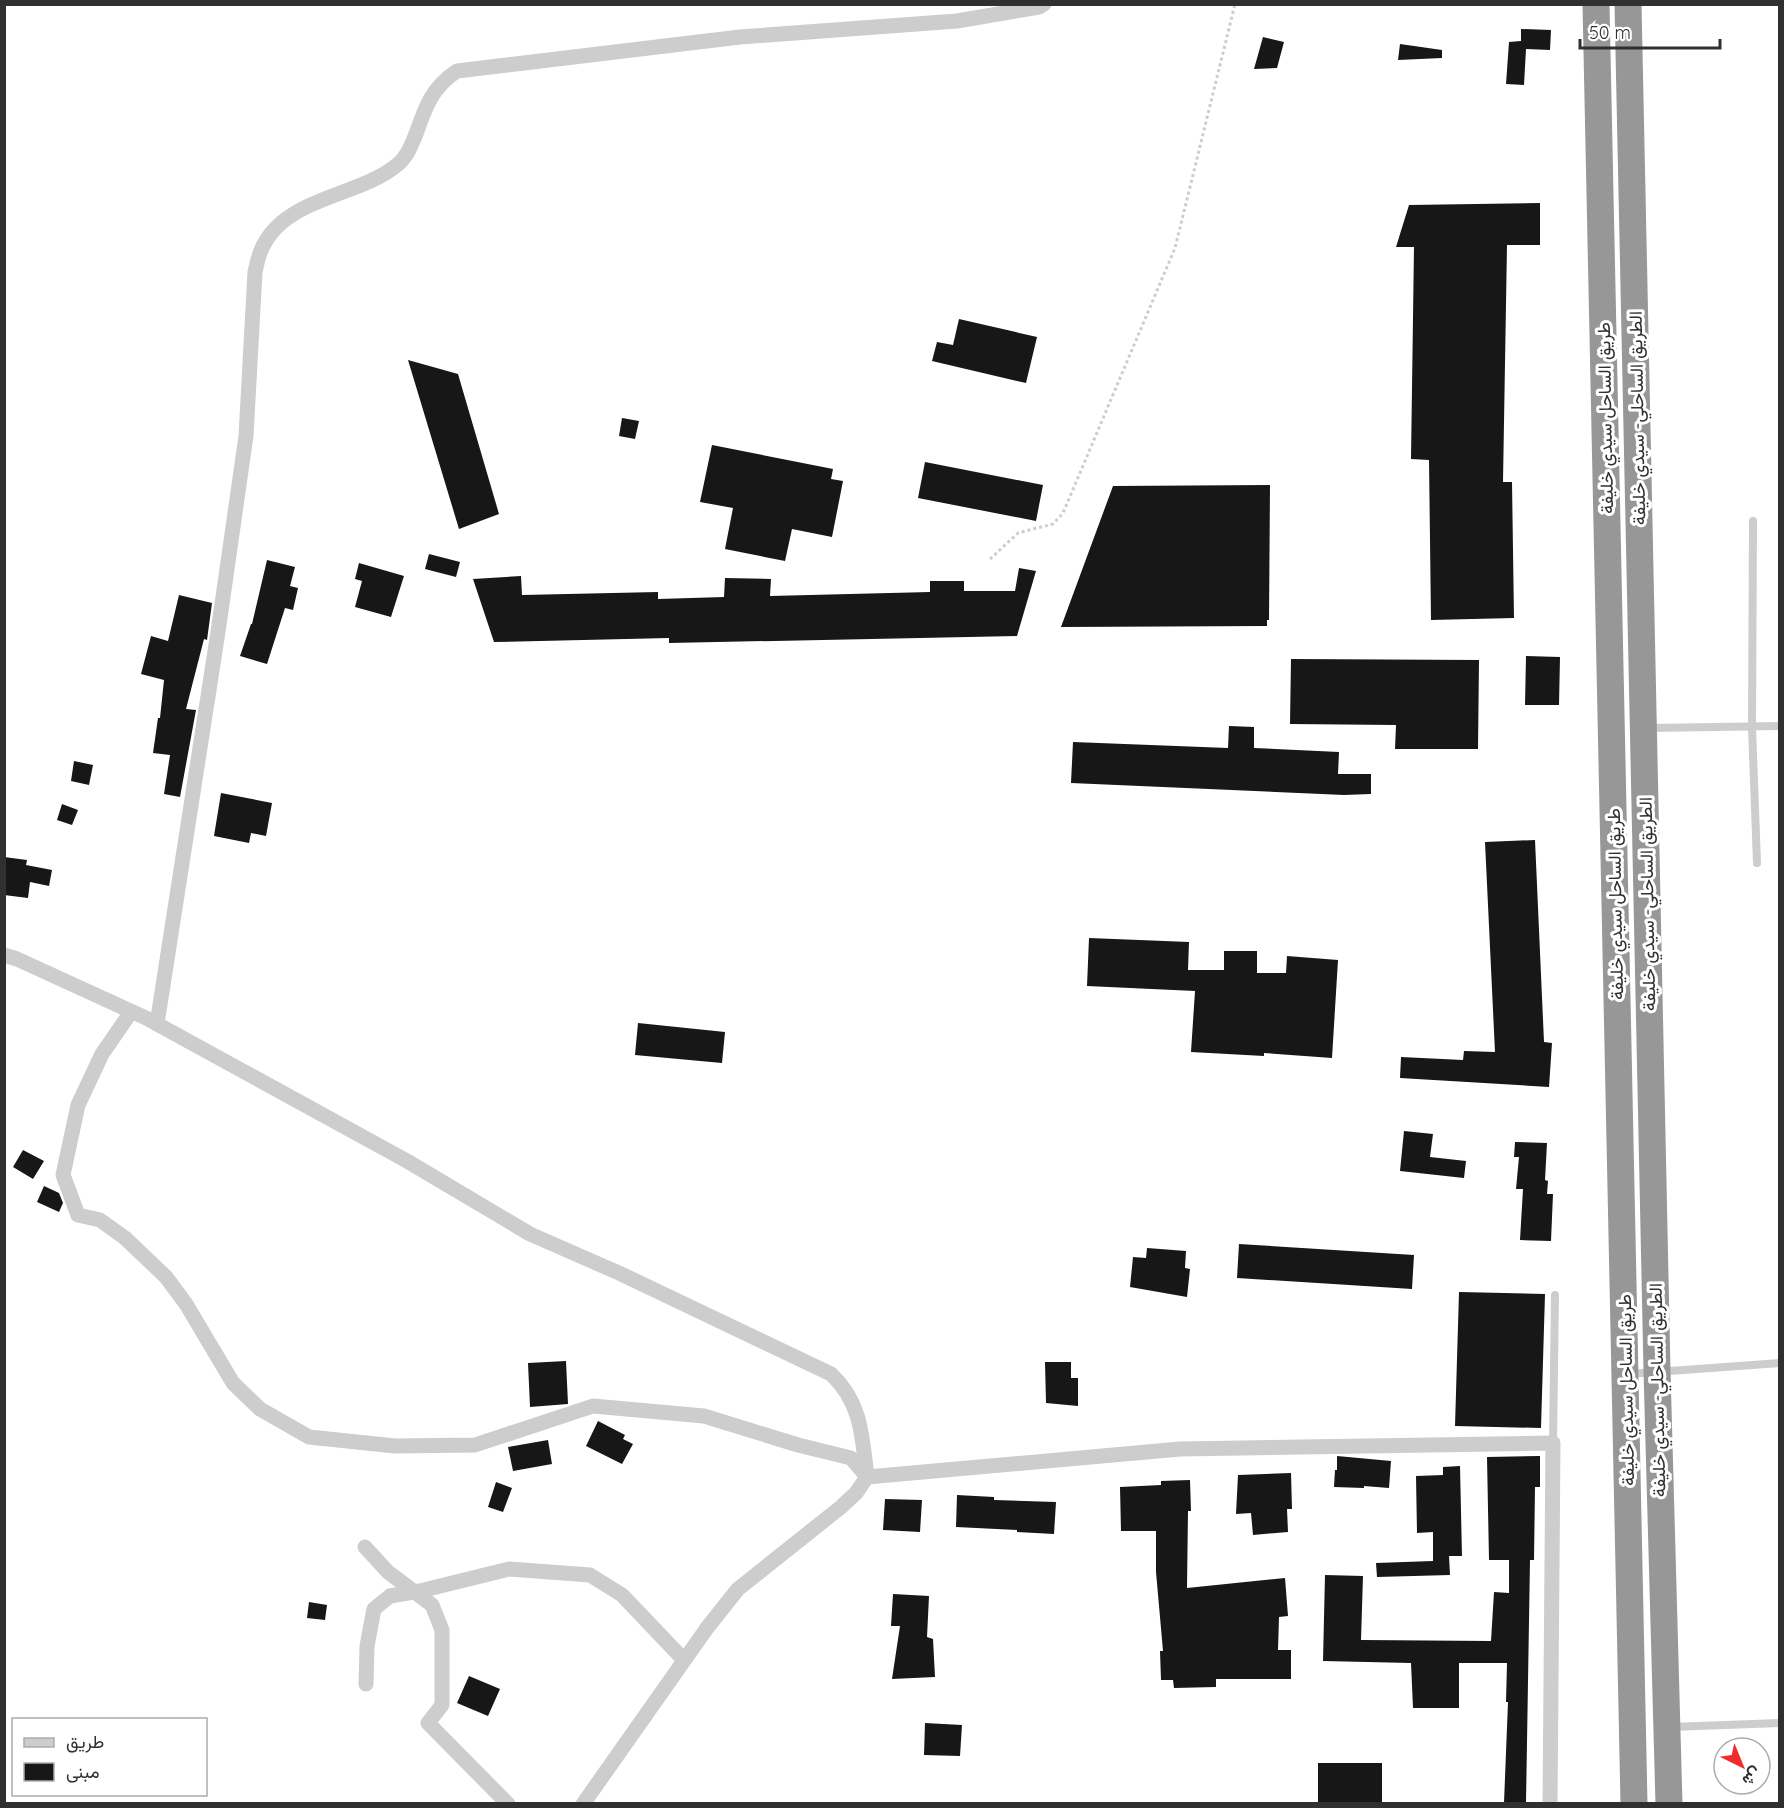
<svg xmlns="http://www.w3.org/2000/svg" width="1784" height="1808" font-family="Quicksand,Vazirmatn,sans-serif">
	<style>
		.building { fill: #171717 }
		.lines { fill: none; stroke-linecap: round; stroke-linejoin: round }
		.path { stroke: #cdcdcd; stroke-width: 3; stroke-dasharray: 3 3; stroke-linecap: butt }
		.lane { stroke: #cdcdcd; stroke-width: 8 }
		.street { stroke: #cdcdcd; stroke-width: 15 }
		.highway { stroke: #979797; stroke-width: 27 }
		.labels { text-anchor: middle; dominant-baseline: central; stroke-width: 6; stroke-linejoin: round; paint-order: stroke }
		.street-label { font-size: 18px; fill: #303030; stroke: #fff }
	</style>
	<rect width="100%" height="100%" fill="#fff"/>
	<path class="building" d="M1521 29 1551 30 1550 50 1526 49 1524 85 1506 84 1509 42 1521 41Z
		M1263 37 1284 42 1277 68 1254 69Z
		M1400 44 1442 50V58L1398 60Z
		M1540 203V245H1507L1503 482H1512L1514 618 1431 620 1429 460 1411 459 1414 247H1396L1409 205Z
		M959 319 1037 337 1026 383 932 361 937 342 953 345Z
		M408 360 458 374 499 514 459 529Z
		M622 418 639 421 635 439 619 436Z
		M712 445 833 469 831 479 843 481 832 537 792 529 785 561 725 549 733 508 700 502Z
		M925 462 1043 485 1036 521 918 498Z
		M1270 485 1269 620H1267V626L1061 627 1113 486Z
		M429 554 460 562 456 577 425 569Z
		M267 560 295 567 290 586 298 588 293 610 285 608 267 664 240 656 251 624H252Z
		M359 563 404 576 391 617 355 607 362 581 355 579Z
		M1019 568 1036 571 1017 636 669 643V638L494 642 473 579 521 576 522 595 658 592V599L724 597 725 578 771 579 770 596 930 592V581H964V591H1015Z
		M179 595 212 603 207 640 204 639 186 709 196 710 180 797 164 794 170 755 153 753 158 718H160L164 680 141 674 151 636 168 641Z
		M1526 656 1560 657 1559 705H1525Z
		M1291 659 1479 660 1478 749H1395L1396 725 1290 724Z
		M1229 726 1254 727V748L1339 752 1338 774H1371V794L1344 795 1071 783 1073 742 1228 748Z
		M74 761 93 765 89 785 71 781Z
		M221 793 272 803 266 836 251 833 249 843 214 836Z
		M62 804 78 810 72 825 57 820Z
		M1535 840 1544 1042 1552 1043 1549 1087 1400 1078 1401 1057 1463 1060 1464 1051 1495 1052 1485 842Z
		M4 857 27 860 26 865 52 870 49 886 30 882 28 898 4 895Z
		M1089 938 1189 942 1188 970H1224V951H1257V973H1286L1287 956 1338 960 1332 1058 1264 1053V1056L1191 1052 1195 991 1087 986Z
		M638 1023 725 1032 722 1063 635 1055Z
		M1404 1131 1433 1134 1430 1157 1466 1161 1464 1178 1400 1171Z
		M1515 1142 1547 1143 1545 1180 1548 1181 1547 1194H1553L1551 1241 1520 1240 1523 1189H1516L1519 1157H1514Z
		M23 1150 44 1161 33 1179 13 1167Z
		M44 1186 59 1193 63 1203 59 1212 37 1202Z
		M1239 1244 1414 1255 1412 1289 1237 1278Z
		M1147 1248 1186 1251 1185 1268 1190 1269 1187 1297 1130 1287 1133 1257 1146 1258Z
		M1459 1292 1545 1294 1541 1428 1455 1426Z
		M566 1361 568 1404 530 1407 528 1363Z
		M1045 1362H1071V1378H1078V1406L1046 1403Z
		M598 1421 625 1435 623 1439 633 1444 622 1464 586 1446Z
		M548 1440 552 1464 513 1471 508 1447Z
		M1337 1456 1391 1461 1389 1488 1364 1486V1488L1334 1487 1335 1470H1337Z
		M1540 1456V1487H1535L1534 1560H1530L1526 1803H1504L1508 1702H1506L1507 1663H1459V1708H1413L1411 1663 1323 1661 1325 1575 1363 1576 1361 1640 1491 1641 1494 1592 1509 1593V1560H1489L1487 1457Z
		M1460 1466 1462 1556H1449L1450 1575 1377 1577 1376 1563 1433 1561V1532L1417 1533 1416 1476 1443 1475V1467Z
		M1291 1473 1292 1509H1287L1288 1532 1253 1535 1251 1513 1236 1514 1238 1475Z
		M1190 1480 1191 1511H1188L1187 1588 1285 1578 1288 1616 1279 1617 1278 1650H1291V1679H1216V1687L1174 1688 1173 1680H1161L1160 1651H1163L1156 1572V1531H1121L1120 1487 1161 1485V1481Z
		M496 1482 512 1488 503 1512 488 1507Z
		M957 1495 994 1497V1500L1056 1502 1054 1534 1017 1532V1530L956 1527Z
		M885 1499 922 1500 920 1532 883 1530Z
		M893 1594 929 1596 927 1637 933 1639 935 1677 892 1679 900 1626H891Z
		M309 1602 327 1605 325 1620 307 1618Z
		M469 1676 500 1689 488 1716 457 1703Z
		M925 1723 962 1725 960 1756 924 1755Z
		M1318 1763H1382V1803H1318Z"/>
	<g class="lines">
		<path class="path" d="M990 559 1018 533 1053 524 1063 513 1175 248 1235 4"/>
		<path class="lane" d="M1753 521 1752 726 1757 863
			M1649 728 1780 726
			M1628 1374 1780 1363
			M1553 1443 1555 1295
			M1670 1727 1780 1723"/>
		<path class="street" d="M4 955 17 959 146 1018 407 1161 530 1234 619 1273 831 1374C862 1403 862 1437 867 1477L856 1493 841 1507 738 1589 707 1628 583 1804
			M131 1012 102 1054 78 1105 63 1175 78 1215 100 1220 125 1238 166 1277 186 1304 233 1383 260 1409 309 1437 395 1446 475 1445 593 1406 704 1416 798 1445 851 1458 867 1477
			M157 1024 218 632 246 436 255 272C257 263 259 253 263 246 287 197 358 197 397 165 407 157 411 146 416 134 425 108 432 87 457 71L740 37 957 21 1039 7 1044 4
			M867 1477 1180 1449 1553 1443 1550 1804
			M365 1547 388 1572 432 1605 442 1630V1705L428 1723 508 1804
			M366 1684 367 1646 374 1609 390 1596 420 1591 509 1569 590 1575 622 1595 684 1660"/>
		<path class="highway" d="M1596 4 1634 1804
			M1628 4 1657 1371 1669 1804"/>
	</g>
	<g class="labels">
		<g class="street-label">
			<text transform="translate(1605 418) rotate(-91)">طريق الساحل سيدي خليفة</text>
			<text transform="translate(1637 418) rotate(-91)">الطريق الساحلي- سيدي خليفة</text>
			<text transform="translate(1615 904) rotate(-91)">طريق الساحل سيدي خليفة</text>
			<text transform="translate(1647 904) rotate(-91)">الطريق الساحلي- سيدي خليفة</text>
			<text transform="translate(1626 1390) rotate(-91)">طريق الساحل سيدي خليفة</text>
			<text transform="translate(1657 1390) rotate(-91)">الطريق الساحلي- سيدي خليفة</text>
		</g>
	</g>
	<rect width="1784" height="1808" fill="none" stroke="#303030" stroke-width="12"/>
	<rect x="12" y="1718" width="195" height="78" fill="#ffffff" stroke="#acacac" stroke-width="1.5"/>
	<rect x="24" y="1738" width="30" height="9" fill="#cdcdcd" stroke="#acacac" stroke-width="1.5"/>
	<text x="66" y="1748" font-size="18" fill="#303030">طريق</text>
	<rect x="24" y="1763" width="30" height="18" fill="#171717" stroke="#acacac" stroke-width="1.5"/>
	<text x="66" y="1778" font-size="18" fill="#303030">مبنى</text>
	<g transform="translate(1742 1766) rotate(137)"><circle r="28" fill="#ffffff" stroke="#acacac" stroke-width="1.5"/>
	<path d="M0-4.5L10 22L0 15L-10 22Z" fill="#f02a2d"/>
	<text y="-9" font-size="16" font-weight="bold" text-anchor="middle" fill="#303030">ش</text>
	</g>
	<path d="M1580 39v9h140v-9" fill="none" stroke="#303030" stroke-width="3"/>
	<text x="1589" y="39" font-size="18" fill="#303030" stroke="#ffffff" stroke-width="4.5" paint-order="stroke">50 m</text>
</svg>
